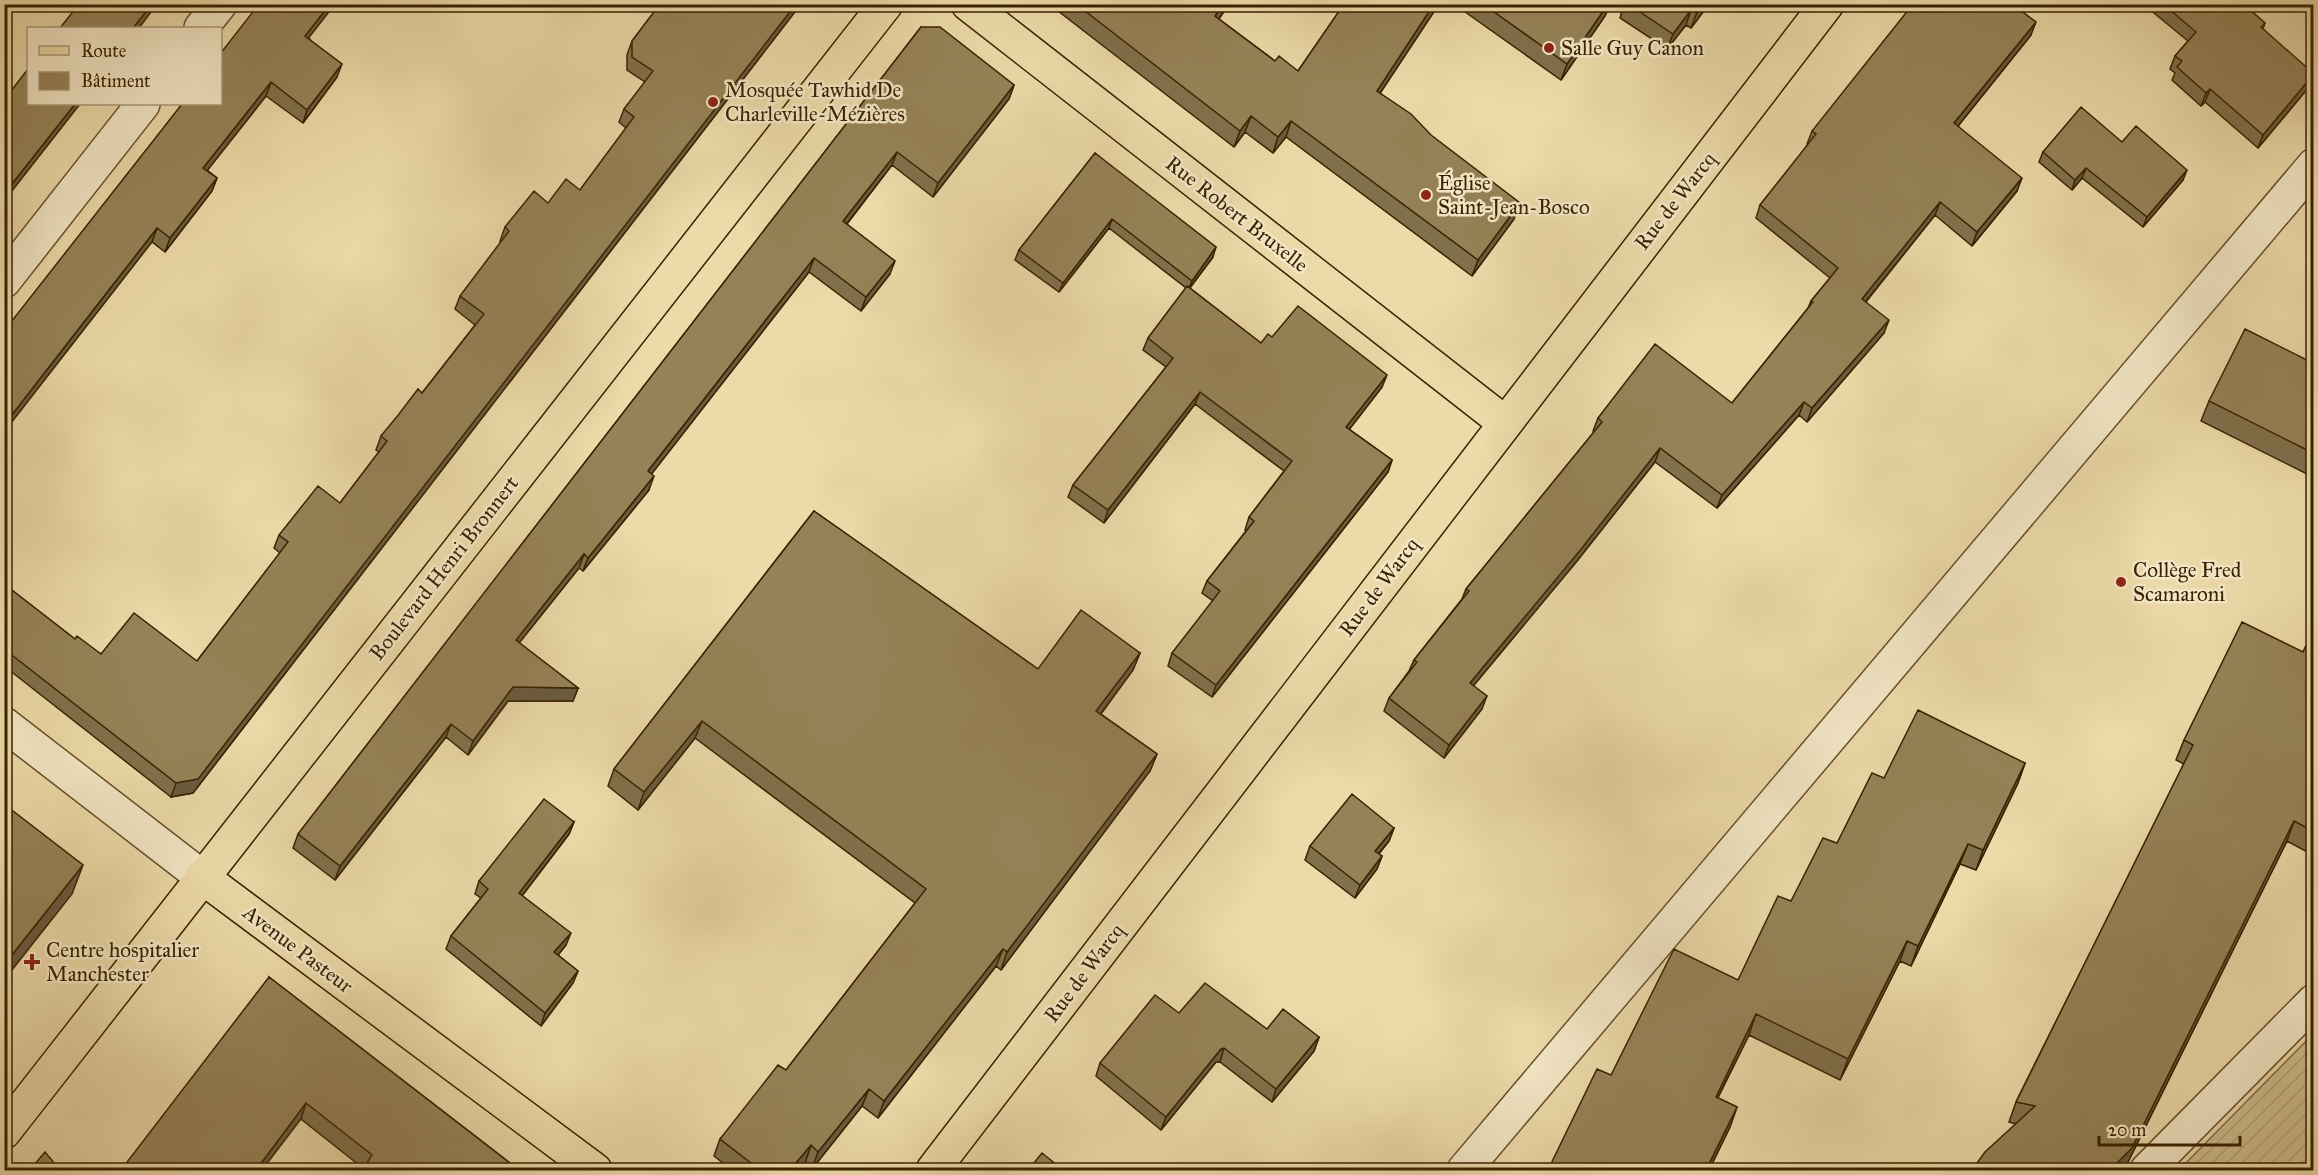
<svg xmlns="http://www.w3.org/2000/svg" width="2318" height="1175" font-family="'IM FELL Great Primer',serif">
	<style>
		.garden { fill: url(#garden-furrows); stroke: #846e46; stroke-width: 1.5 }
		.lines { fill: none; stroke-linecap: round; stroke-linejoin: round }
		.minor-casing { stroke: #66502b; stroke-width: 36 }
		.major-casing { stroke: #392201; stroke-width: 36 }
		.minor { stroke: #f3e7c6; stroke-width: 33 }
		.major { stroke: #ecdaa8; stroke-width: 33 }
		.wall { fill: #81704c; stroke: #392201; stroke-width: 1.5 }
		.shaded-wall { fill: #695b3e; stroke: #392201; stroke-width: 1.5 }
		.building { fill: #968258; stroke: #392201; stroke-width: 1.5 }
		.poi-dot { fill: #8f2418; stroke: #f3e7c6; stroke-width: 2 }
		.labels { text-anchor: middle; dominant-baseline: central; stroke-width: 5; stroke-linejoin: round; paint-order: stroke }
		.poi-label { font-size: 21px; fill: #392201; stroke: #f3e7c6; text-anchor: start }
		.street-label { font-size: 21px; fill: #392201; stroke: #f3e7c6 }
	</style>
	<defs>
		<pattern id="garden-furrows" width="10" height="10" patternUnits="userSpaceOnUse" patternTransform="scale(1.5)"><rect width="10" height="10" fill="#cebb8c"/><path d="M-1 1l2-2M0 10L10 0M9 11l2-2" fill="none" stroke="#b2a077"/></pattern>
	</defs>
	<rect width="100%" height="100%" fill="#ecdaa8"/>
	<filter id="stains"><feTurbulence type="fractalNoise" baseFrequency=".00333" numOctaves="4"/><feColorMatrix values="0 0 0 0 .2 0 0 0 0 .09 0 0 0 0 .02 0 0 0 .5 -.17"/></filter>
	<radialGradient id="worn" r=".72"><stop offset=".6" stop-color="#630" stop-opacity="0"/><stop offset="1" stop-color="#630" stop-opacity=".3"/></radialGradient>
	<path class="garden" d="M2313 1034V1170H2179Z"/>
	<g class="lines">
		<defs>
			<path id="minor" d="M201 28 220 4
				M4 281 143 104
				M4 724 202 877
				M1464 1170 2314 165
				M2147 1170 2314 1001"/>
			<path id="major" d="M968 4 1505 423
				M202 877 595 1170
				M4 1132 886 4
				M933 1170 1827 4"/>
		</defs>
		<use href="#minor" class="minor-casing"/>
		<use href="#major" class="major-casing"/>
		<use href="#minor" class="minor"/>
		<use href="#major" class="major"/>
	</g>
	<path class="wall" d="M660 4H801L193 793 171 797 4 666V584L75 639 101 654 197 661 280 553 274 548 279 535 340 503 379 452 376 450 381 436 422 393 475 325 455 309 460 296 501 242 500 241 505 227 548 203 580 190 626 128 619 122 624 109 645 82 627 70V55L632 41Z
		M1049 4H1226L1223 13 1219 19 1275 61 1298 71 1344 4H1439L1380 93 1514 219 1472 276 1286 137 1273 153 1245 132 1234 147Z
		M1454 4H1610L1605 16 1561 80Z
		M1624 4H1709L1691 28 1686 25 1667 49 1620 18Z
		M2143 4H2243L2265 23 2263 29 2309 87 2258 148 2205 102 2201 106 2172 80 2175 73 2170 69 2175 56 2188 41Z
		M921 27 1014 85 1009 99 933 197 892 165 847 224 890 274 861 311 809 272 651 474 649 490 583 571 579 568 519 643 578 688 573 701H508L468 755 446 737 335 880 293 848 298 834Z
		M2031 35 1958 126 2017 191 1972 246 1935 215 1866 302 1884 333 1807 422 1799 415 1717 508 1655 462 1577 561 1473 686 1482 709 1444 758 1384 711 1389 698 1409 671 1414 660 1462 599 1466 589 1594 432 1593 431 1598 418 1732 403 1808 308 1811 301 1830 278 1756 218 1760 205 1808 145 1807 144 1812 131Z
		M309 38 337 77 303 123 266 96 207 170 217 178 212 191 165 252 152 242 4 331Z
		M2122 142 2183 180 2143 227 2082 178 2072 190 2039 162 2043 152Z
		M1095 153 1213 257 1190 288 1261 343 1272 337 1382 387 1349 429 1392 460 1388 472 1212 697 1168 666 1172 653 1213 601 1202 593 1207 581 1246 531 1245 530 1249 517 1284 471 1195 404 1104 523 1068 497 1073 485 1166 367 1143 350 1148 338 1186 288 1109 228 1059 292 1015 260 1019 250Z
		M2313 363V477L2201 421 2209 401Z
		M814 511 1038 669 1140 653 1133 670 1101 714 1157 754 1150 771 1001 970 996 966 878 1118 862 1106 812 1169 805 1163 798 1170H732L714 1156 720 1139 786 1070 915 903 695 738 638 810 608 786 614 769Z
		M2313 631V855L2287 841 2125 1168 2016 1124 2009 1122 2016 1102 2184 764 2176 760 2184 740 2303 652Z
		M2025 763 2018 783 1976 870 1960 864 1911 966 1900 961 1840 1080 1749 1035 1718 1098 1737 1107 1730 1127 1709 1170H1548L1611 1075 1738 980 1884 778Z
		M574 822 569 834 522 896 566 945 558 955 578 971 573 983 541 1026 446 949 451 936 481 898 475 894 479 881Z
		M1394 828 1389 841 1379 854 1382 856 1377 869 1355 898 1305 860 1310 846Z
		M269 977 519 1170H363L364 1169 301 1119Z
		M1179 1013 1267 1029 1319 1037 1314 1051 1272 1102 1220 1062H1216L1161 1130 1096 1076 1100 1063Z"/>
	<path class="shaded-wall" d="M152 4H157L139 28H133Z
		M330 4H335L300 49 305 36Z
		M796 4H801L193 793 171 797 176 783Z
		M1223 4H1226L1223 13 1209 32 1215 16Z
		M1434 4H1439L1371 107 1377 91Z
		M1608 4H1610L1605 16 1561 80 1567 64Z
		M1703 4H1709L1691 28 1697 12Z
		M1691 10 1686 25 1667 49 1673 34Z
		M2036 22 2031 35 1950 136 1954 123Z
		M342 64 337 77 303 123 307 110Z
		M2313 75 2309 87 2258 148 2263 135Z
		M271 82 266 96 199 181 203 168Z
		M1014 85 1009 99 933 197 938 183Z
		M2210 89 2205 102 2201 106 2206 93Z
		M75 104H80L4 201V194Z
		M1251 116 1245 132 1234 147 1240 131Z
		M1291 121 1286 137 1273 153 1278 137Z
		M897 152 892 165 838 235 843 221Z
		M2086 168 2082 178 2072 190 2075 180Z
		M2187 170 2183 180 2143 227 2147 217Z
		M217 178 212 191 165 252 170 238Z
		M2022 178 2017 191 1972 246 1977 232Z
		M1940 202 1935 215 1857 312 1862 299Z
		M1520 203 1514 219 1472 276 1478 260Z
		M1112 219 1109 228 1059 292 1063 283Z
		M157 228 152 242 4 432V425Z
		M1216 247 1213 257 1188 290 1192 281Z
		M814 258 809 272 643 485 648 471Z
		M895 261 890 274 861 311 866 297Z
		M1889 320 1884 333 1807 422 1812 408Z
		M1387 375 1382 387 1342 439 1346 427Z
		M1200 392 1195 404 1104 523 1108 510Z
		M1804 402 1799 415 1717 508 1722 495Z
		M1660 448 1655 462 1577 561 1465 696 1470 683Z
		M1392 460 1388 472 1212 697 1216 685Z
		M654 476 649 490 583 571 588 558Z
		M584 554 579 568 511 653 516 640Z
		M10 555 6 569 4 570V563Z
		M1140 653 1133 670 1090 728 1096 711Z
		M513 687 578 688 573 701H508L468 755 473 741Z
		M1487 696 1482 709 1444 758 1449 745Z
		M702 721 695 738 638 810 644 792Z
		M451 724 446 737 335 880 340 866Z
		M1157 754 1150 771 1001 970 1007 952Z
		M2025 763 2018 783 1976 870 1983 850Z
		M2294 821 2287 841 2125 1168 2122 1170H2110Z
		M574 822 569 834 515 905 519 893Z
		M1394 828 1389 841 1370 864 1375 851Z
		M1968 844 1960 864 1911 966 1918 946Z
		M1382 856 1377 869 1355 898 1360 885Z
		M83 865 72 894 4 980V965Z
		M571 933 566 945 550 965 554 952Z
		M1907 941 1900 961 1840 1080 1848 1059Z
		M1003 949 996 966 878 1118 884 1101Z
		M578 971 573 983 541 1026 545 1013Z
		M1756 1014 1749 1035 1708 1117 1716 1097Z
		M1319 1037 1314 1051 1272 1102 1276 1089Z
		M1224 1048 1220 1062H1216L1161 1130 1166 1117 1221 1049Z
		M869 1089 862 1106 812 1169 818 1152Z
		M306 1103 301 1119 262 1170H256Z
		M1737 1107 1730 1127 1709 1170H1706Z
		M811 1145 805 1163 798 1170H790Z"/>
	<path class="building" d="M79 4H152L133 28H60Z
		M259 4H330L305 36 342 64 307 110 271 82 203 168 217 178 170 238 157 228 4 425V331L182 104H220V54Z
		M660 4H796L198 779 176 783 4 649V584L75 639 77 636 101 654 134 613 197 661 288 542 279 535 318 486 340 503 387 441 381 436 399 414 418 389 422 393 484 314 460 296 509 231 505 227 534 191 548 203 566 179 580 190 634 117 624 109 653 71 632 57V41Z
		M1076 4H1223L1215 16 1275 61 1279 56 1298 71 1344 4H1434L1377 91 1411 114 1431 135 1520 203 1478 260 1291 121 1278 137 1251 116 1240 131Z
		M1483 4H1608L1567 64Z
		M1628 4H1703L1697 12 1691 10 1673 34Z
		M1913 4H2012L2036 22 1954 123 2022 178 1977 232 1940 202 1862 299 1889 320 1812 408 1804 402 1722 495 1660 448 1582 548 1470 683 1487 696 1449 745 1389 698 1417 662 1414 660 1469 591 1466 589 1602 422 1598 418 1655 344 1732 403 1813 302 1811 301 1838 268 1760 205 1816 134 1812 131Z
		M2163 4H2243L2265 23 2261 27 2313 73V75L2263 135 2210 89 2206 93 2177 67 2182 61 2175 56 2196 32Z
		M921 27H940L1014 85 938 183 897 152 843 221 895 261 866 297 814 258 648 471 654 476 588 558 584 554 516 640 578 688 513 687 473 741 451 724 340 866 298 834Z
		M28 69V104H75L4 194V100Z
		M2081 107 2122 142 2136 126 2187 170 2147 217 2086 168 2075 180 2043 152Z
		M1095 153 1216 247 1192 281 1112 219 1063 283 1019 250Z
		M1187 286 1261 343 1268 334 1272 337 1298 306 1387 375 1346 427 1392 460 1216 685 1172 653 1220 591 1207 581 1254 521 1249 517 1292 461 1200 392 1108 510 1073 485 1173 358 1148 338Z
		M2245 329 2313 363V453L2209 401Z
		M814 511 1038 669 1081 610 1140 653 1096 711 1157 754 1007 952 1003 949 884 1101 869 1089 818 1152 811 1145 790 1170H760L720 1139 778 1065 786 1070 926 889 702 721 644 792 614 769Z
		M4 550 10 555 4 563Z
		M2242 622 2303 652 2313 631V831L2294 821 2132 1148 2110 1170H1972L1985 1152 2035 1106 2016 1102 2193 745 2184 740Z
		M1918 710 2025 763 1983 850 1968 844 1918 946 1907 941 1848 1059 1756 1014 1716 1097 1737 1107 1706 1170H1548L1597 1069 1611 1075 1674 949 1738 980 1778 896 1791 901 1823 838 1837 843 1872 773 1884 778Z
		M1352 794 1394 828 1375 851 1382 856 1360 885 1310 846Z
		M544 799 574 822 519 893 571 933 554 952 578 971 545 1013 451 936 488 889 479 881Z
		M4 804 83 865 4 965Z
		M269 977 519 1170H371L365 1166 372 1155 306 1103 256 1170H121Z
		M1205 983 1267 1029 1283 1009 1319 1037 1276 1089 1224 1048 1221 1049 1166 1117 1100 1063 1155 995 1179 1013Z
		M45 1152 60 1170H30Z
		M1042 1153 1063 1170H1028Z"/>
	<g class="poi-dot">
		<circle cx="1549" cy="48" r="6"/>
		<circle cx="713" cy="102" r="6"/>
		<circle cx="1426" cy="195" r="6"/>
		<circle cx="2121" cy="582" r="6"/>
		<path d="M29 953h6v6h6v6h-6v6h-6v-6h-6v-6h6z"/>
	</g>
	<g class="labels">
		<g class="poi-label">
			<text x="1561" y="48">Salle Guy Canon</text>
			<text x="725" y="90">Mosquée Tawhid De<tspan x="725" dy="24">Charleville-Mézières</tspan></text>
			<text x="1438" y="183">Église<tspan x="1438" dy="24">Saint-Jean-Bosco</tspan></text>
			<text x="2133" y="570">Collège Fred<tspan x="2133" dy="24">Scamaroni</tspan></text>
			<text x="46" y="950">Centre hospitalier<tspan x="46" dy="24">Manchester</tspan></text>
		</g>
		<g class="street-label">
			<text transform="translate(1675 201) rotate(-52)">Rue de Warcq</text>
			<text transform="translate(1237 214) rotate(38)">Rue Robert Bruxelle</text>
			<text transform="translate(444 568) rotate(-52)">Boulevard Henri Bronnert</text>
			<text transform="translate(1379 587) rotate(-53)">Rue de Warcq</text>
			<text transform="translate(298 949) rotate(37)">Avenue Pasteur</text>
			<text transform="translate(1084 973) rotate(-53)">Rue de Warcq</text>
		</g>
	</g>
	<rect width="2318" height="1175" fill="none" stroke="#ecdaa8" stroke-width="24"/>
	<rect x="6" y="6" width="2306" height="1163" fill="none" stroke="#392201" stroke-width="3"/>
	<rect x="12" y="12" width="2294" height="1151" fill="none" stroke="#392201" stroke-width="1.5"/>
	<rect x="27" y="27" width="195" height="78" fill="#f3e7c6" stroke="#a99877" stroke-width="1.5"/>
	<rect x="39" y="46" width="30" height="9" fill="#ecdaa8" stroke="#a99877" stroke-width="1.5"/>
	<text x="81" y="57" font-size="18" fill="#392201">Route</text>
	<rect x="39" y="72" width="30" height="18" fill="#968258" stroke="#a99877" stroke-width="1.5"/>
	<text x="81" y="87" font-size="18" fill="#392201">Bâtiment</text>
	<path d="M2099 1136v9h141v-9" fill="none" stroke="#392201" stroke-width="3"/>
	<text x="2108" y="1136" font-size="18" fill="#392201" stroke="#f3e7c6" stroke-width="4.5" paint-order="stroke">20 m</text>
	<rect width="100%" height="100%" filter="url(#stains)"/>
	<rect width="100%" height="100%" fill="url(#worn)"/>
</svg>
